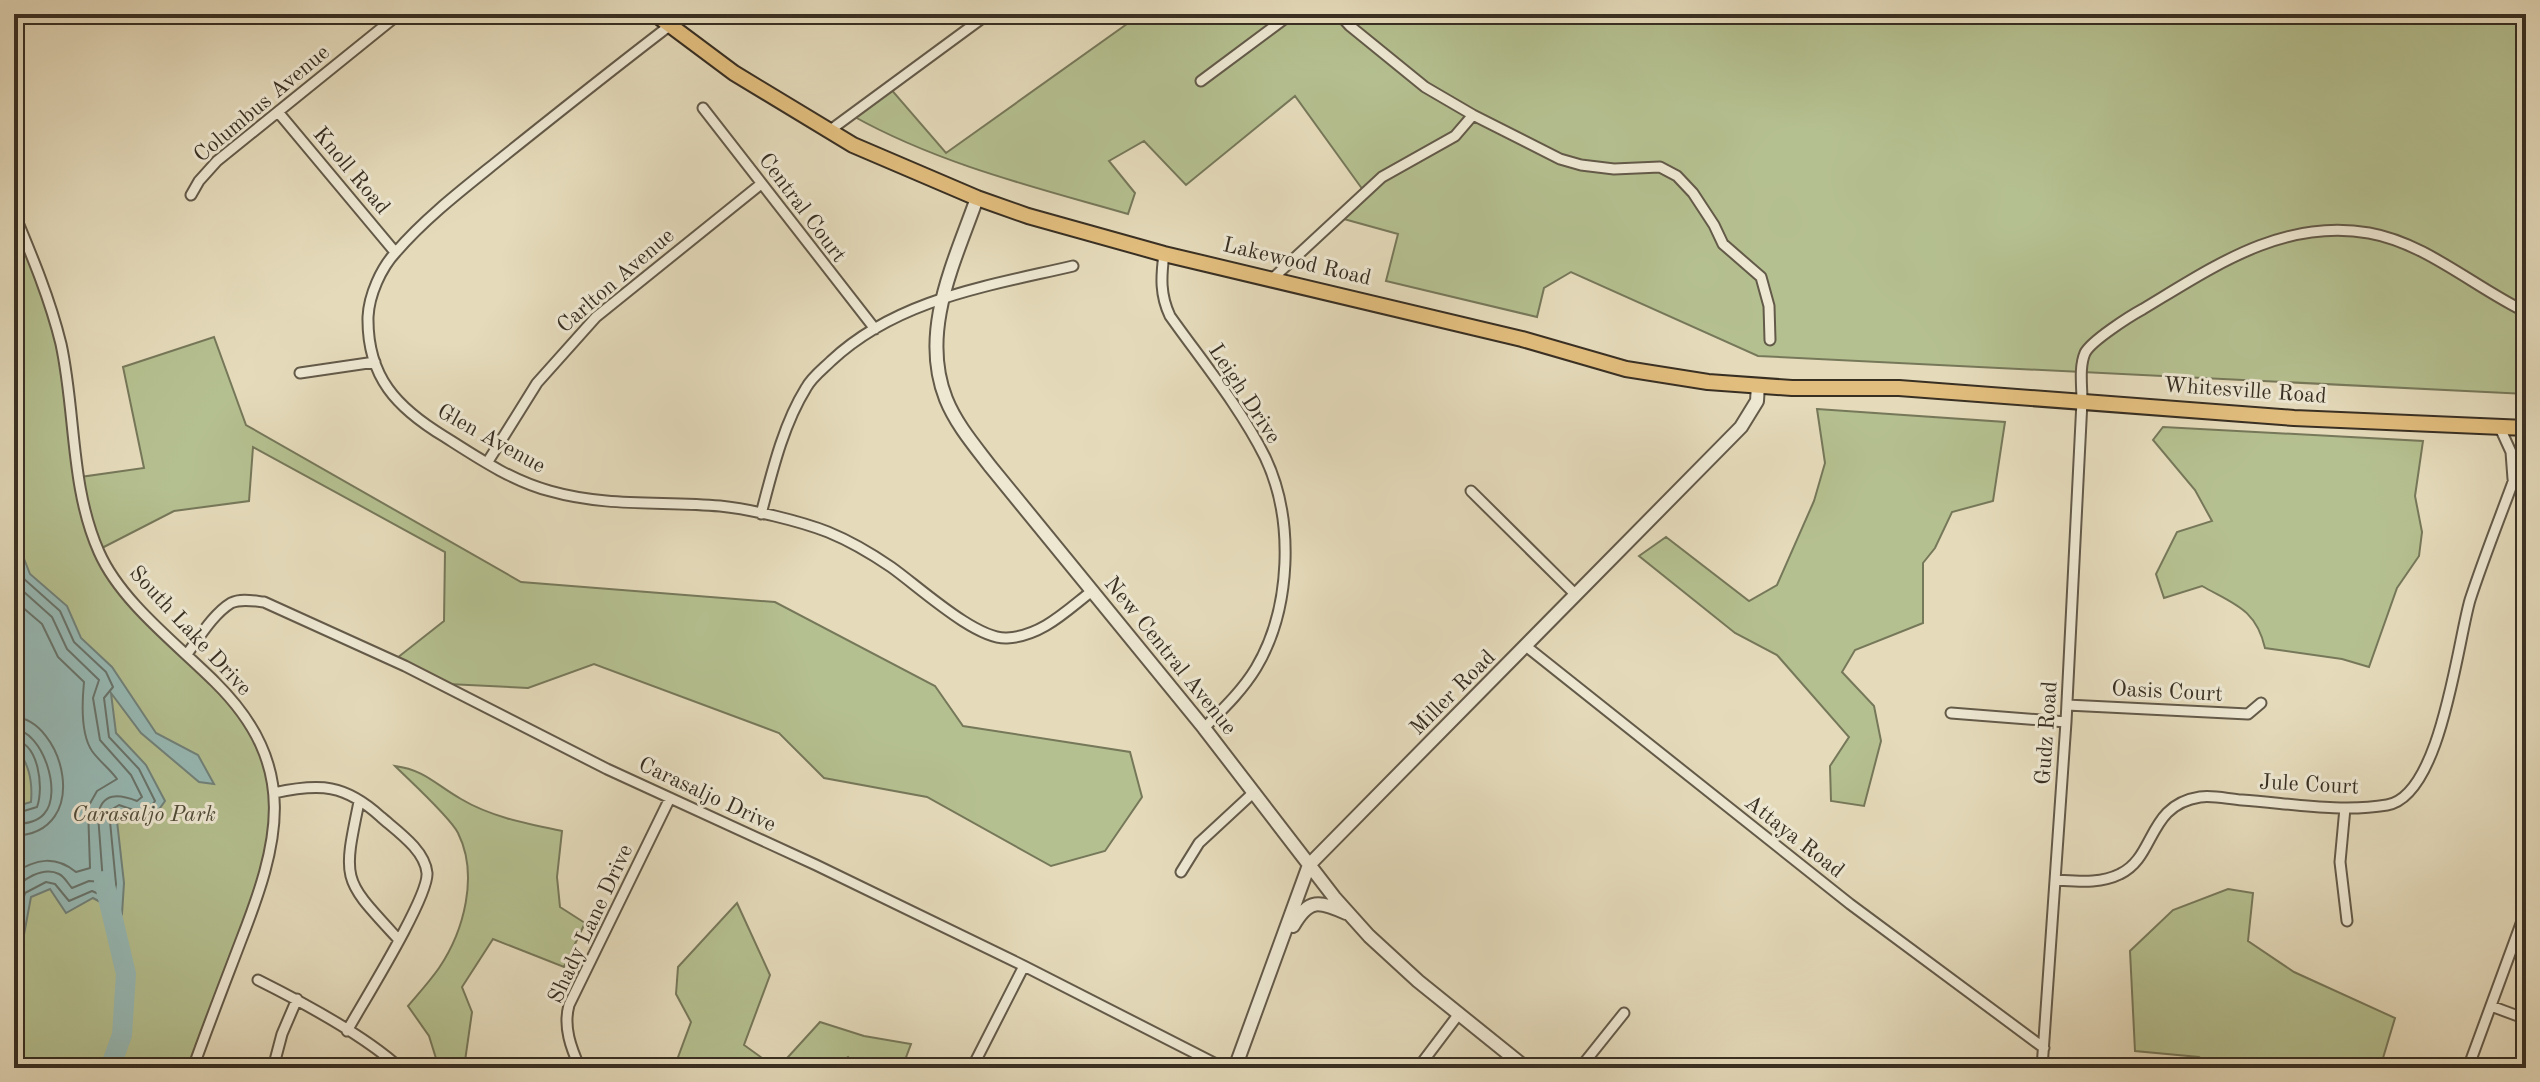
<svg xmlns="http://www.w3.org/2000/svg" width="2540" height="1082" font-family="'Old Standard TT',serif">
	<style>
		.green { fill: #b5c090; stroke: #76785a; stroke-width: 2 }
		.water { fill: #97bab6; stroke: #71827b; stroke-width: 2 }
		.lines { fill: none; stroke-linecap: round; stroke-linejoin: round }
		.shore { stroke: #68746c; stroke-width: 2 }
		.river { stroke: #97bab6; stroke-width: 20 }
		.minor-casing { stroke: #635a49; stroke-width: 13 }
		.tertiary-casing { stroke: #635a49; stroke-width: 16 }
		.primary-casing { stroke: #382f23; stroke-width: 18 }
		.minor { stroke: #eee8d3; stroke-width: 9 }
		.tertiary { stroke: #eee8d3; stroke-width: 12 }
		.primary { stroke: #e2be7e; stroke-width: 14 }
		.labels { text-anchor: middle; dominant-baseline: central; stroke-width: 6; stroke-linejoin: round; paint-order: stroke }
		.street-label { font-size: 22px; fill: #382f23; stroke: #eee8d3 }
		.park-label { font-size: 22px; font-style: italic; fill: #514c39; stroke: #eee8d3 }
	</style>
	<rect width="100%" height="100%" fill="#e5dbbb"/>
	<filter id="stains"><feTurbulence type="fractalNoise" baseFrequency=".0025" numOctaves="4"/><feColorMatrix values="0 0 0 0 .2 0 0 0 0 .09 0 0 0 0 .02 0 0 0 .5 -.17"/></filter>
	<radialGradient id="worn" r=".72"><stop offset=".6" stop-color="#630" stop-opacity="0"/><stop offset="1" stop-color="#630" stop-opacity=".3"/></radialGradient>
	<path class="green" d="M1141 14H2526V394L1758 356 1571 272 1544 288 1537 317 1386 281 1398 234 1333 216 1363 190 1295 96 1186 185 1144 141 1109 161 1135 193 1128 214C1034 187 939 164 853 116L890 88 946 153Z
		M14 213 54 319 80 477 144 468 123 367 214 337 246 425 521 582 775 602 935 686 963 726 1130 752 1142 797 1105 851 1051 866 927 797 824 778 779 733 594 664 528 688 448 684 397 658 444 621 445 552 253 447 249 501 174 511 98 550 116 582 233 699 267 760 274 838 193 1068H14Z
		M1817 409 2005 422 1993 501 1952 512 1935 548 1923 563V623L1855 650 1842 672 1874 706 1881 741 1864 806 1831 801 1830 766 1849 737 1777 655 1735 633 1639 556 1666 537 1749 601 1777 585 1814 501 1825 463Z
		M2163 427 2423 441 2415 496 2422 532 2419 556 2397 588 2369 667 2342 659 2265 648C2256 609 2234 604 2202 586L2164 598 2156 574 2177 532 2212 521 2195 490 2153 440Z
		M395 766C425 770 436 785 461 799 491 817 528 824 562 831L557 877 560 907 585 923 564 967 493 939 462 987 472 1012 464 1068H439L429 1036 408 1006C419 993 430 981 439 968 464 931 479 875 458 833 450 817 410 781 395 766Z
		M2228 889 2253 893 2248 941 2294 972 2395 1018 2380 1068H2212L2199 1057 2135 1051 2130 951 2173 910Z
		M737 903 770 975 744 1045 776 1068H674L691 1022 676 994 678 967Z
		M820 1022 864 1036 911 1044 902 1068H859L848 1057 833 1068H778Z"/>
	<path class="water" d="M14 513 19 546 30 574 67 606 81 638 112 667 156 733 198 755 214 784 199 782 141 733 111 693 116 733 146 765 165 801 148 825 116 812 124 883 122 914 93 898 66 913 50 889 31 897 23 940 14 944V807L31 802C33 778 28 763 14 743Z"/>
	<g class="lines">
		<path class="shore" d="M14 555 23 578 60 611 74 642 106 672 113 687 104 698 109 737 139 769 155 801 145 814 119 805 109 811 116 884 114 898 110 899 92 891 69 901 55 884 46 882 25 893 14 935
			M14 583 52 617 67 649 99 680 93 698 100 740 131 775 142 797 137 801C119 794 102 792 98 815L103 882 89 881 72 888C68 884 65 877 59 874 44 866 20 879 14 893
			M14 600 42 624 58 657 84 682C82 702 80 733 92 751 99 761 110 769 117 779L97 791 88 807 90 868 76 872C55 855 36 859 14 873
			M14 717C63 719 94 833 14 836
			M14 729C43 731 63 794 44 814 37 822 23 824 14 824
			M14 740C39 743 44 788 37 807L14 814"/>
		<path class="river" d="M104 881 126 974 122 1035 110 1068"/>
		<defs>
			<path id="minor" d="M685 14C624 60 564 108 504 156 467 186 427 216 396 252 381 268 369 295 368 317 367 377 397 408 445 437 478 458 512 481 550 491 606 507 662 501 720 506 750 509 800 521 828 532 850 541 872 554 891 567 918 586 976 640 1007 638 1042 636 1066 611 1092 591
				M1339 14 1350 26 1425 87 1473 115
				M1201 81 1291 14
				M703 108 875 329
				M278 112 395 252
				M829 131 988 14
				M191 195 199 181 217 161 399 14
				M14 213C32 256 50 299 61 344 76 413 70 487 99 552 121 602 177 644 215 682 301 767 279 843 240 943 224 985 208 1026 193 1068
				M1164 254C1161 277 1160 295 1170 316 1202 361 1240 407 1265 457 1295 520 1291 609 1256 668 1242 691 1223 709 1204 728
				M1272 279 1382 177 1455 136 1473 115 1560 159 1581 165 1614 169 1660 167 1677 176 1693 193 1714 225 1723 244 1761 277 1769 306 1770 340
				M300 373 375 362
				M2500 428 2511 452 2513 479
				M487 463 537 383 596 317 761 184
				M1471 491 1576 595
				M761 514C772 472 783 425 806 388 812 377 823 369 831 361 897 299 988 286 1073 266
				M1527 647 1850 904 2044 1048
				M187 654C199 638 213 614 231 603 241 598 254 601 264 602L405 666 607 769 816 865 1024 966 1224 1068
				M2067 705 2248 714 2261 703
				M1951 713 2066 722
				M274 793C320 783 345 784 381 817 397 831 425 850 427 873 429 897 362 1004 347 1031
				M359 802C342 883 343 879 399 940
				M2345 808 2340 862 2347 921
				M1181 872 1199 843 1253 793
				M2055 880C2077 881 2100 884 2120 874 2156 857 2147 805 2200 797 2213 795 2228 799 2242 800 2288 803 2340 813 2387 805 2441 796 2457 645 2470 600 2487 548 2508 498 2526 446
				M258 980C302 1002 364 1035 400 1068
				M2491 1006 2526 1019
				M273 1068 282 1034 297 999
				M580 1068C571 1048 563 1027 569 1005L670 798
				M972 1068 1024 966
				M1418 1068 1458 1015
				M1580 1068 1624 1013
				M2042 1068 2066 722 2082 401C2082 386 2079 367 2085 353 2091 341 2130 316 2143 309 2213 267 2282 218 2369 233 2426 243 2474 287 2526 312
				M2468 1068 2526 910"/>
			<path id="tertiary" d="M977 198C955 261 919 331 946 399 956 424 974 445 990 466L1204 728 1334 897 1369 936 1418 981 1526 1068
				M1293 926C1309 898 1319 901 1346 913
				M1235 1068 1309 865 1741 427 1757 401 1758 385"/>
			<path id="primary" d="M655 14 734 73 853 145 977 198 1028 216 1164 254 1522 339 1626 369 1708 382 1792 388H1899L2294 418 2526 428"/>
		</defs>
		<use href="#minor" class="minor-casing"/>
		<use href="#tertiary" class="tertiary-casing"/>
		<use href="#primary" class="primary-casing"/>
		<use href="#minor" class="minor"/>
		<use href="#tertiary" class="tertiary"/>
		<use href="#primary" class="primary"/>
	</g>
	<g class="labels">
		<g class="street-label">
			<text transform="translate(262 104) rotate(-40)">Columbus Avenue</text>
			<text transform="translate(351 171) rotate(50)">Knoll Road</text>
			<text transform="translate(802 208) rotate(53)">Central Court</text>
			<text transform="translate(1297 262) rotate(13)">Lakewood Road</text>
			<text transform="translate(616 281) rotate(-41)">Carlton Avenue</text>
			<text transform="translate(2245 391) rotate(4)">Whitesville Road</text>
			<text transform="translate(1244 394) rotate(57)">Leigh Drive</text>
			<text transform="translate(491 439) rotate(29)">Glen Avenue</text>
			<text transform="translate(190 631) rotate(47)">South Lake Drive</text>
			<text transform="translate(1170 656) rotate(51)">New Central Avenue</text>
			<text transform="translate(2167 692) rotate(3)">Oasis Court</text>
			<text transform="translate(1453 693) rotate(-45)">Miller Road</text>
			<text transform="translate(2047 733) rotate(-86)">Gudz Road</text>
			<text transform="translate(2309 785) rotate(3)">Jule Court</text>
			<text transform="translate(707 795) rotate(25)">Carasaljo Drive</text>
			<text transform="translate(1794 837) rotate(38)">Attaya Road</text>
			<text transform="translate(591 924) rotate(-65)">Shady Lane Drive</text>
		</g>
		<g class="park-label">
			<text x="144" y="815">Carasaljo Park</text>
		</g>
	</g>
	<rect width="2540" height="1082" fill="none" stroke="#e5dbbb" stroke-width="48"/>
	<rect x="16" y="16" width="2508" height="1050" fill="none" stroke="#382f23" stroke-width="4"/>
	<rect x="24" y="24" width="2492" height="1034" fill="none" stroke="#382f23" stroke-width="2"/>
	<rect width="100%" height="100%" filter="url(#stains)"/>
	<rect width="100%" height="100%" fill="url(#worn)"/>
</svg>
